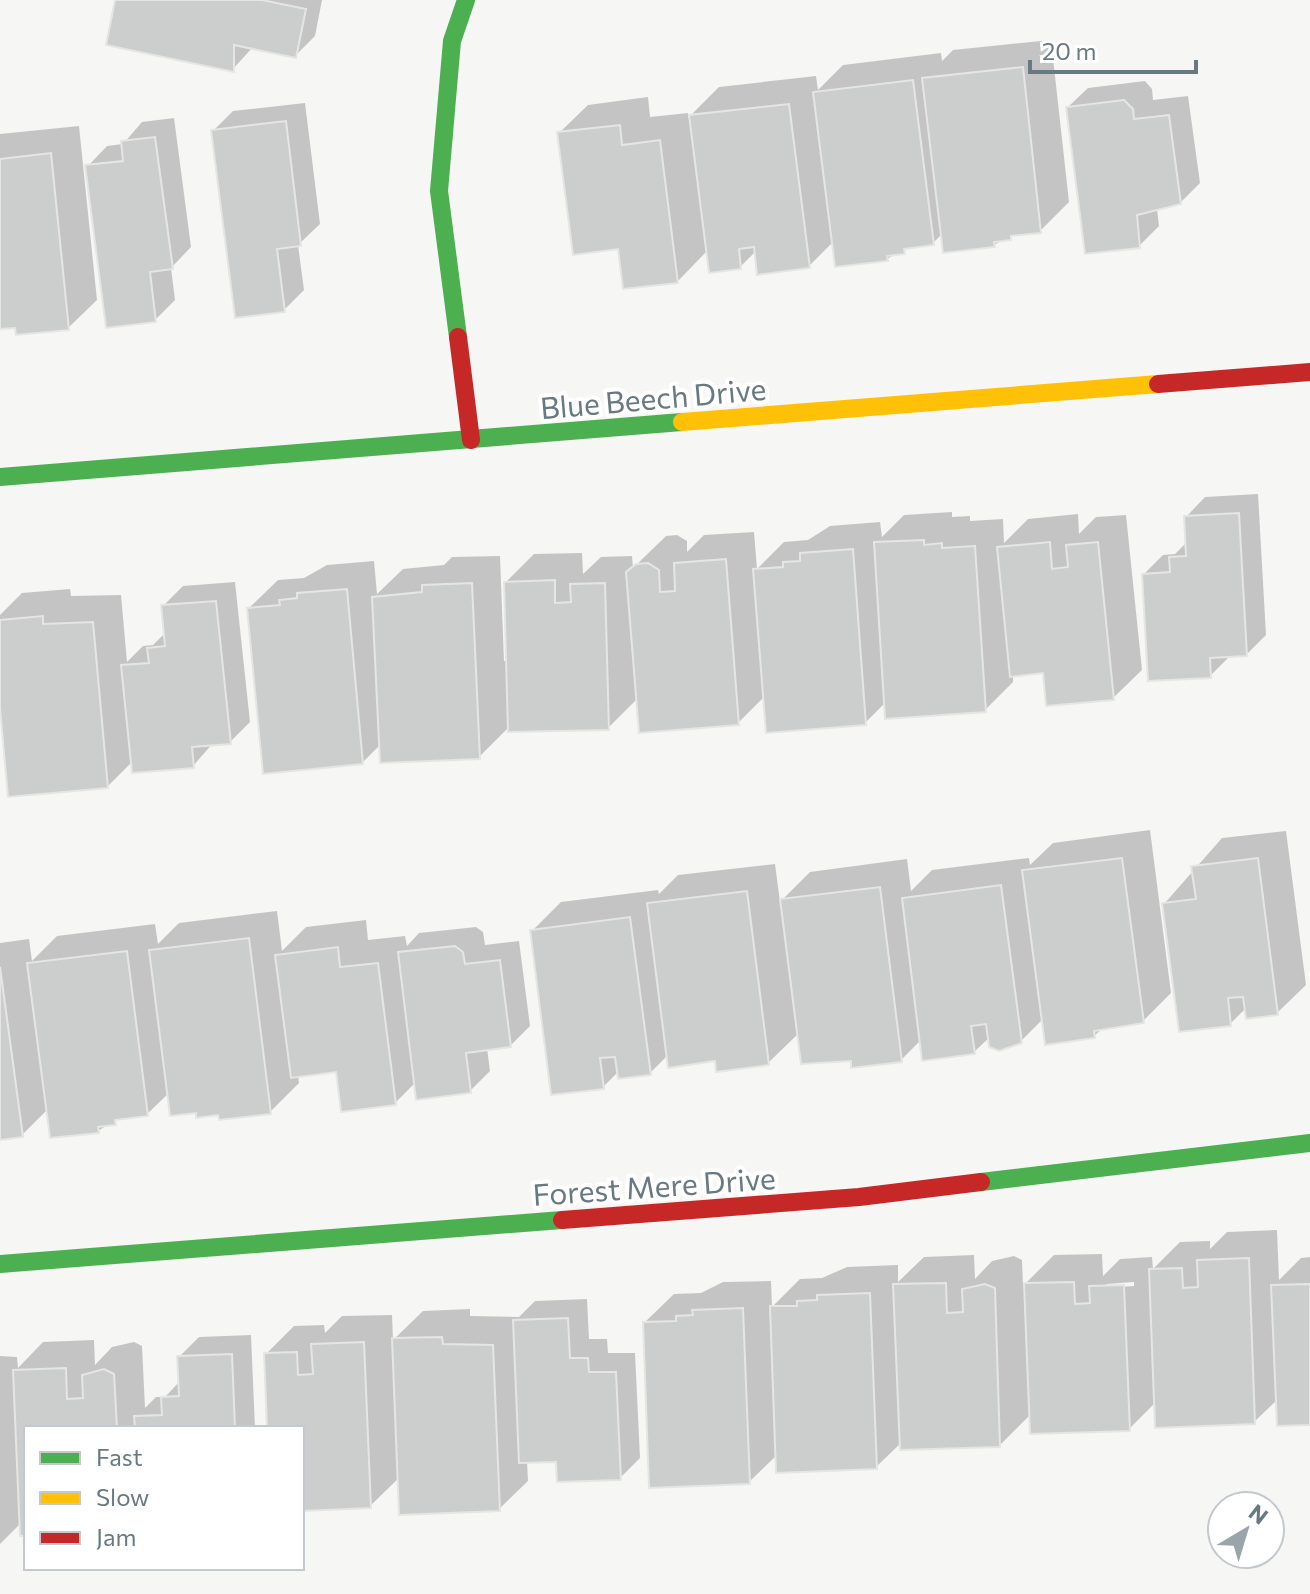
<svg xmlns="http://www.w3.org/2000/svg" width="1310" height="1594" font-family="Commissioner,sans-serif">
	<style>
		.shadow { fill: #0003; fill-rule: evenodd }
		.building { fill: #cccece; stroke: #e5e5e4; stroke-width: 2 }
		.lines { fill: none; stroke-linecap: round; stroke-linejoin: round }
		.fast { stroke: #4caf50; stroke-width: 18 }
		.slow { stroke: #ffc107; stroke-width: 18 }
		.jam { stroke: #c62828; stroke-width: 18 }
		.labels { text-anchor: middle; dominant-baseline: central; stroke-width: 8; stroke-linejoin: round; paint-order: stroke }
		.street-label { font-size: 30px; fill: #697982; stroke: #fff }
	</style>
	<rect width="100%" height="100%" fill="#f6f6f5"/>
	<path class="shadow" d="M117 0H322L315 36 295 56 253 47 233 69Z
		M1051 40 1069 202 1040 231 1016 233 994 245 942 234 933 243 909 246 887 259 834 241 809 266 756 251 740 267 708 250 678 281 620 247 559 133 588 105 648 97 650 117 688 113V118L719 87 816 76 818 90 843 65 941 53 942 61 953 50Z
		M1145 81 1152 89 1153 100 1188 96 1200 183 1180 203 1157 209 1159 226 1139 246 1068 107 1088 88Z
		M305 103 320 224 298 245 304 290 284 310 213 131 233 111Z
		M174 118 191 247 171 268 175 300 155 320 88 166 107 146 123 144 142 122Z
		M79 126 97 300 68 328 0 327V134Z
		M1258 494 1266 635 1247 654 1231 655 1210 676 1144 574 1163 555 1175 554 1187 542 1186 517 1205 497Z
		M952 512V517L970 516V521L1003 519 1004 543 1028 519 1078 514 1079 534 1096 517 1126 515 1142 670 1113 698 1045 671 1013 675V682L985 710 886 702 865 723 765 696 738 723 638 698 608 728 510 726 479 757 381 744 362 763 249 608 278 580 304 578 327 565 374 561 377 594 403 569 444 565 452 557 500 556 504 661H508L506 582 534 554 582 553 583 574 601 557 632 556 633 568 666 536 677 535 687 541V552L704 535 754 532 757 569 784 542 808 540 830 526 880 522 882 537 904 515Z
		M235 582 250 722 230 742 213 743 193 766 133 761 108 786 0 687V615L22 593 70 589 71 596 121 595 127 662 143 646 153 645 166 632 163 606 183 586Z
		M1150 830 1171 993 1143 1021 1103 1028 1094 1036 1044 1018 1021 1041 990 1037 974 1052 922 1039 901 1060 853 1059 799 1033 768 1063 668 1055 650 1073 619 1071 603 1087 532 931 561 902 658 890 659 894 678 875 775 864 780 902 810 872 907 859 911 891 932 870 1029 858 1030 865 1053 843Z
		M1286 831 1306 985 1277 1013 1246 1008 1230 1024 1164 904 1222 838Z
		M277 911 282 951 306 927 366 920 368 940 405 936 407 946 419 933 476 927 483 932 485 945 519 941 530 1026 510 1046 487 1048 490 1071 470 1091 416 1082 395 1103 337 1070 298 1075 299 1083 270 1112 197 1110 169 1093 147 1114 120 1117 98 1131 48 1109 22 1135 0 1138V943L29 939 32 961 57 936 155 924 158 944 179 923Z
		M1277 1230 1279 1280 1301 1258 1310 1257V1423L1278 1399 1254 1422 1156 1402 1129 1429 1031 1414 1000 1445 902 1442 876 1467 777 1455 749 1482 645 1322 674 1294 701 1293 723 1282 771 1281 772 1307 800 1279 822 1278 847 1267 898 1265V1282L924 1257 974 1255 975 1279 992 1261 1014 1256 1022 1260 1023 1286 1054 1255 1102 1254 1103 1276 1120 1259 1152 1257 1153 1269 1180 1242 1210 1241V1249L1227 1232ZM1134 1282V1286L1103 1288 1107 1284Z
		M587 1299 589 1339H607L608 1353H635L640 1458 620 1478 558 1460 527 1461 528 1481 499 1509 400 1477 370 1506 302 1509V1428H269L266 1354 294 1326 324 1325 325 1333 342 1316 392 1315 393 1340 423 1311 470 1309V1316L519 1317 535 1301Z
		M251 1335 255 1428H26V1534L22 1522 0 1544V1356L17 1357 18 1368 43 1342 94 1340 95 1365 112 1347 134 1342 142 1346 145 1408 156 1397H165L180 1381 179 1357 199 1337Z"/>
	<path class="building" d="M115 0H262L306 9 296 58 234 45V72L106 45Z
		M1023 67 1041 233 1011 236V240L994 242 995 247 943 253 922 78Z
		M913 80 934 245 904 249 905 254 887 256 888 261 835 267 813 92Z
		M1124 100 1133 109 1134 119 1169 115 1181 204 1137 215 1140 248 1085 254 1066 107Z
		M789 104 810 268 757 275 754 247 739 249 741 269 709 273 689 115Z
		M286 121 301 246 277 249 285 312 235 318 211 130Z
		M620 125 622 145 660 140 678 283 623 289 618 249 573 255 557 132Z
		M155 137 173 269 150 272 156 322 106 328 85 165 123 161 121 141Z
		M51 153 69 330 16 335 15 328 0 329V159Z
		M1239 513 1247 656 1210 658 1211 678 1148 681 1142 574 1170 572 1169 557 1186 556 1184 516Z
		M924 540V545L942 543V548L975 546 986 712 885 719 874 542Z
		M1050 542 1052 569 1068 567 1066 545 1098 542 1114 700 1046 706 1043 673 1010 677 997 547Z
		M853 549 866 725 766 733 753 569 783 567V562L800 561V553Z
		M726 559 739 725 639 733 626 572 636 564 648 563 659 570 660 592 675 591 674 563Z
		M555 580V603L571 602 570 584 605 583 609 730 508 732 504 582Z
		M472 583 480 759 380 763 372 597 422 592V585Z
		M347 589 363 764 263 774 247 608 280 605 279 600 297 598V593Z
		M216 601 231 744 192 747 194 768 132 773 121 665 149 663 147 648 165 646 161 605Z
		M43 616V624L93 622 108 788 8 797 0 708V620Z
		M1122 858 1144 1023 1094 1031 1095 1038 1045 1045 1022 870Z
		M1258 858 1278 1015 1246 1019 1243 997 1228 998 1231 1026 1179 1032 1162 903 1196 899 1191 866Z
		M1001 885 1022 1043 999 1051 989 1047 986 1024 971 1026 975 1054 922 1061 902 898Z
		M880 887 902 1062 851 1068V1061L801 1064 780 899Z
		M747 891 769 1065 716 1072 715 1061 668 1068 647 903Z
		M630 917 651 1075 618 1079 615 1057 600 1058 604 1089 551 1095 530 930Z
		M249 938 271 1114 219 1120 218 1115 196 1118V1113L170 1116 149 950Z
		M455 946 463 952 465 964 500 960 511 1047 466 1053 471 1093 416 1100 398 952Z
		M338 947 340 967 378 963 396 1105 341 1112 336 1072 291 1078 275 955Z
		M127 951 148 1116 115 1120 116 1125 98 1127 99 1133 50 1138 27 963Z
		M0 967 23 1137 0 1140Z
		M1249 1258 1255 1424 1155 1428 1149 1269 1182 1268 1183 1288 1198 1287 1197 1260Z
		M1074 1282 1075 1304 1090 1303 1089 1286 1124 1285 1130 1431 1030 1434 1024 1283Z
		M946 1283 947 1313 963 1312 962 1289 985 1284 995 1288 1000 1447 900 1450 893 1284Z
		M1310 1284V1425L1277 1426 1271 1285Z
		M870 1293 877 1469 776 1473 770 1306H797V1301L817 1300V1295Z
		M743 1308 750 1484 649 1488 643 1322 676 1321V1316L693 1315 692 1310Z
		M568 1318 570 1358H588L589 1372H616L621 1480 557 1482 556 1462 519 1463 513 1320Z
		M442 1337 443 1344 493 1345 500 1511 399 1515 392 1338Z
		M364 1342 371 1508 302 1511V1428H267L264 1353 297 1352 298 1375 313 1374 311 1344Z
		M232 1354 235 1428H135L134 1416 162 1415 161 1397 179 1396 177 1356Z
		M66 1368 67 1399 83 1398 82 1375 104 1369 114 1374 117 1428H26V1536H20L13 1370Z"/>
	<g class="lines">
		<path class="fast" d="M458 337 439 191 452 41 466 0
			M0 477 682 422
			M981 1182 1310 1143
			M0 1264 562 1220"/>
		<path class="slow" d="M682 422 1158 384"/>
		<path class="jam" d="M458 337 471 440
			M1158 384 1310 372
			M562 1220 859 1197 981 1182"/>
	</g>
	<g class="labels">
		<g class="street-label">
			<text transform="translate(653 397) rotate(-5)">Blue Beech Drive</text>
			<text transform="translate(654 1185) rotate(-4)">Forest Mere Drive</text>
		</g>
	</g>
	<rect x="24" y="1426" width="280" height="144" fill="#ffffff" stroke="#c3c9cd" stroke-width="2"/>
	<rect x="40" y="1452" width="40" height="12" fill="#4caf50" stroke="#c3c9cd" stroke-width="2"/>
	<text x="96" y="1466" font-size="24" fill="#697982">Fast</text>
	<rect x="40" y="1492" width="40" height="12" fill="#ffc107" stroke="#c3c9cd" stroke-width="2"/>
	<text x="96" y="1506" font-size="24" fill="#697982">Slow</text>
	<rect x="40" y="1532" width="40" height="12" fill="#c62828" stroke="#c3c9cd" stroke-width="2"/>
	<text x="96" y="1546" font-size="24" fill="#697982">Jam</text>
	<g transform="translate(1246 1530) rotate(38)"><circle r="38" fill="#ffffff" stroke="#c3c9cd" stroke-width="2"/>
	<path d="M0-6L14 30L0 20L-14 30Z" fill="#9aa5aa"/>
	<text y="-12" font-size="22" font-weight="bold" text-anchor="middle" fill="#697982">N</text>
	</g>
	<path d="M1030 60v12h166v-12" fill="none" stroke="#697982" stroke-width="4"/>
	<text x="1042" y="60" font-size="24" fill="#697982" stroke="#ffffff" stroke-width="6" paint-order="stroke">20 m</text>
</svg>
